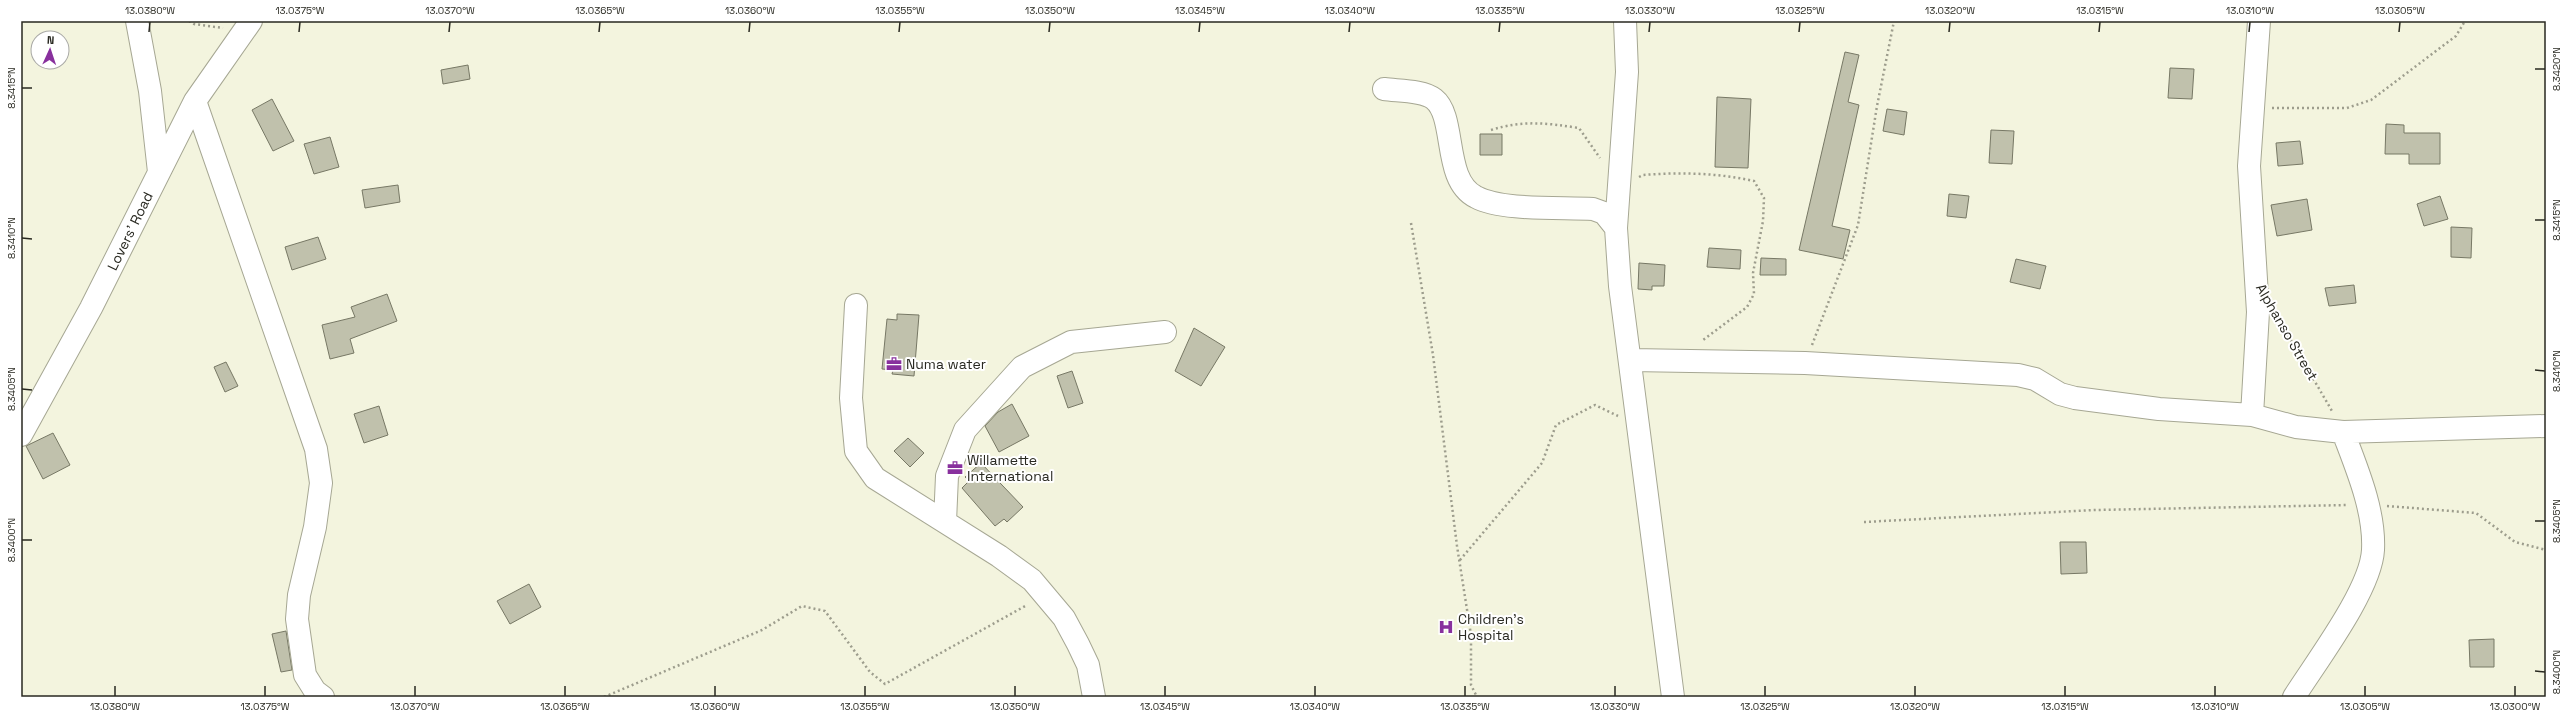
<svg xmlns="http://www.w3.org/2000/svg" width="2567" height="718" font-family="'Space Grotesk',sans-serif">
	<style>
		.building { fill: #c0c1ac; stroke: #777865 }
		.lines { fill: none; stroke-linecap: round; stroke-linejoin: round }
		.minor-casing { stroke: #a6a793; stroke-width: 24 }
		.path { stroke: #9d9d8d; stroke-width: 2.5; stroke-dasharray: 2 3; stroke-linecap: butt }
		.minor { stroke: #fff; stroke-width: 22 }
		.ticks { fill: none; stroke: #292921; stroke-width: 1.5 }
		.labels { text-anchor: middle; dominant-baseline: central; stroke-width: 4; stroke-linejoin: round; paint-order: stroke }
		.street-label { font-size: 14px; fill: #292921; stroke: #fff }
		.poi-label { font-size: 14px; fill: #292921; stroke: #fff; text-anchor: start }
		.neatline { fill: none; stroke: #292921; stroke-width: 1.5 }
		.ticks-label { font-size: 10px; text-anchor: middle; fill: #292921 }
	</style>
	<rect width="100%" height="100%" fill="#f3f4de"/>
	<path class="building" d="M1845 52 1859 55 1848 102 1859 105 1832 226 1850 230 1843 259 1799 250Z
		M468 65 470 79 443 84 441 70Z
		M2170 68 2194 69 2192 99 2168 98Z
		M1717 97 1751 99 1748 168 1715 167Z
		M272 99 294 141 273 151 252 110Z
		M1887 109 1907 112 1904 135 1883 131Z
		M2386 124 2404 125V133H2440V164H2409V154H2385Z
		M1991 130 2014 131 2012 164 1989 163Z
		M1480 134H1502V155H1480Z
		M330 137 339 167 314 174 304 144Z
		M2300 141 2303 164 2278 166 2276 143Z
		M398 185 400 202 365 208 362 190Z
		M1949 194 1969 196 1966 218 1947 216Z
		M2440 196 2448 219 2424 226 2417 204Z
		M2307 199 2312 230 2277 236 2271 205Z
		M2451 227 2472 228 2471 258 2451 257Z
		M318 237 326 259 292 270 285 247Z
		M1709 248 1741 250 1740 269 1707 267Z
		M1761 258 1786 259V275H1760Z
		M2016 259 2046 266 2040 289 2010 282Z
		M1639 263 1665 265 1664 286H1652V290L1638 289Z
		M2354 285 2356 303 2329 306 2325 288Z
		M387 294 397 321 350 339 354 353 330 359 322 325 355 317 351 307Z
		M897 314 919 315 914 376 892 374 893 370 882 369 887 319 897 320Z
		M1194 328 1225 347 1201 386 1175 371Z
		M226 362 238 386 225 392 214 367Z
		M1072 371 1083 403 1068 408 1057 376Z
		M1012 404 1029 436 999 452 985 426 998 412Z
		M379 406 388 435 364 443 354 414Z
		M53 433 70 465 43 479 26 446Z
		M908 438 924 453 910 467 894 451Z
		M981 463 1023 507 1007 522 1004 519 995 526 962 488 969 481 965 477Z
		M2060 542H2086L2087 573 2061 574Z
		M529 584 541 607 510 624 497 601Z
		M286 631 292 670 281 672 272 634Z
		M2494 639V667H2470L2469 640Z"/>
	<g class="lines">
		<defs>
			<path id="minor" d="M137 21 150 91 159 172
				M1625 21 1627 72 1616 228 1620 286 1673 697
				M1384 89C1398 91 1423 90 1434 99 1457 117 1442 180 1476 197 1502 211 1562 207 1593 209L1604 213 1616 228
				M195 101 316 449 321 483 315 527 299 595 297 619 305 675 315 691 323 697
				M856 305 851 398 856 451 875 478 999 556 1032 580 1064 618 1078 644 1088 665 1094 697
				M1631 360 1805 363 2018 375 2035 379 2060 394 2075 398 2159 409 2252 415 2296 427 2343 432 2546 426
				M2252 415 2258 312 2249 166 2259 21
				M21 435 91 308 195 101 251 21
				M945 522 947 476 965 430 1022 367 1071 342 1165 332
				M2294 697C2316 662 2371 590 2373 550 2375 511 2357 469 2343 432"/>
		</defs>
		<use href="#minor" class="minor-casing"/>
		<path class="path" d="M189 21 194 24 223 28
			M2272 108H2347L2371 100 2456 36 2465 21
			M1491 130C1523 120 1547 123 1579 128L1600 158
			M1639 177 1643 175C1680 172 1718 173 1754 181L1764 198 1763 221 1753 273 1754 294 1747 307 1703 340
			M1411 223 1433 355 1457 546 1471 635V685L1477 697
			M2278 318 2332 411
			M1812 345 1858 225 1877 106 1894 21
			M2387 506 2476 513 2515 542 2546 550
			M1864 522 2095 510 2348 505
			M1460 560 1542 463 1556 425 1595 405 1618 416
			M604 697 762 630 802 606 825 611 870 672 885 684 1027 605"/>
		<use href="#minor" class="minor"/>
	</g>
	<path class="ticks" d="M149 32 150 22M299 32 300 22M449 32 450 22M599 32 600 22M749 32 750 22M899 32 900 22M1049 32 1050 22M1199 32 1200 22M1349 32 1350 22M1499 32 1500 22M1649 32 1650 22M1799 32 1800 22M1949 32 1950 22M2099 32 2100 22M2249 32 2250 22M2399 32 2400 22M2535 69H2545M22 88H32M2535 220H2545M22 238 32 239M2535 370 2545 371M22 389 32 390M2535 521H2545M22 540H32M2535 671 2545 672M115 696V686M265 696V686M415 696V686M565 696V686M715 696V686M865 696V686M1015 696V686M1165 696V686M1315 696V686M1465 696V686M1615 696V686M1765 696V686M1915 696V686M2065 696V686M2215 696V686M2365 696V686M2515 696V686"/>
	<defs>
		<symbol id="office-bare" viewBox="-9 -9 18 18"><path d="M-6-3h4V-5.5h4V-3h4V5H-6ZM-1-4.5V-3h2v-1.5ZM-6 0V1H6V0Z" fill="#88309d" stroke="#fff" stroke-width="2.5" paint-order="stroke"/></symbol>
		<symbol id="hospital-bare" viewBox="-9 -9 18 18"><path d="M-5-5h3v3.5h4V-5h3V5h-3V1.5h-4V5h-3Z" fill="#88309d" stroke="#fff" stroke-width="2.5" paint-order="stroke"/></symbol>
	</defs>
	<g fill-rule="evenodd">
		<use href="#office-bare" x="883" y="353" width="22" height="22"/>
		<use href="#office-bare" x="944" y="457" width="22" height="22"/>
		<use href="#hospital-bare" x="1435" y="616" width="22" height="22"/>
	</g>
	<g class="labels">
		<g class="street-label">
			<text transform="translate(130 231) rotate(-64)">Lovers' Road</text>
			<text transform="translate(2287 332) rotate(60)">Alphanso Street</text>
		</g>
		<g class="poi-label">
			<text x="906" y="364">Numa water</text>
			<text x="967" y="460">Willamette<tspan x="967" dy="16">International</tspan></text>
			<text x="1458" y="619">Children's<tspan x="1458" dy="16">Hospital</tspan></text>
		</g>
	</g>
	<rect width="2567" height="718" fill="none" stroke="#ffffff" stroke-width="44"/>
	<g transform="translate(50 50) rotate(3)"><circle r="19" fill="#ffffff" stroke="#a9a9a6"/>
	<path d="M0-3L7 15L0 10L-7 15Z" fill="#88309d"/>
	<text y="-6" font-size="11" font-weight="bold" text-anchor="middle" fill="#292921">N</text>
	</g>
	<rect x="22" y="22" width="2523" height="674" class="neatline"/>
	<g class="ticks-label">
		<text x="150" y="14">13.0380°W</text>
		<text x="300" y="14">13.0375°W</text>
		<text x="450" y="14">13.0370°W</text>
		<text x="600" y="14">13.0365°W</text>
		<text x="750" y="14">13.0360°W</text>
		<text x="900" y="14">13.0355°W</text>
		<text x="1050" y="14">13.0350°W</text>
		<text x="1200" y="14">13.0345°W</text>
		<text x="1350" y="14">13.0340°W</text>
		<text x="1500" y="14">13.0335°W</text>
		<text x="1650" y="14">13.0330°W</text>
		<text x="1800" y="14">13.0325°W</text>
		<text x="1950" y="14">13.0320°W</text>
		<text x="2100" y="14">13.0315°W</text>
		<text x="2250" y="14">13.0310°W</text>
		<text x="2400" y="14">13.0305°W</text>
		<text transform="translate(2556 69) rotate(-90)" y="4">8.3420°N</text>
		<text transform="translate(11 88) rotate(-90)" y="4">8.3415°N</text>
		<text transform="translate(2556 220) rotate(-90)" y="4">8.3415°N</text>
		<text transform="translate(11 238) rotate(-90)" y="4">8.3410°N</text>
		<text transform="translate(2556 371) rotate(-90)" y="4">8.3410°N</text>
		<text transform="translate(11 389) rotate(-90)" y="4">8.3405°N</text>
		<text transform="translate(2556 521) rotate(-90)" y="4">8.3405°N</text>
		<text transform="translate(11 540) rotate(-90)" y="4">8.3400°N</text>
		<text transform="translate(2556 672) rotate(-90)" y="4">8.3400°N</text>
		<text x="115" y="710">13.0380°W</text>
		<text x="265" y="710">13.0375°W</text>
		<text x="415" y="710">13.0370°W</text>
		<text x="565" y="710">13.0365°W</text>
		<text x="715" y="710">13.0360°W</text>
		<text x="865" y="710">13.0355°W</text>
		<text x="1015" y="710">13.0350°W</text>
		<text x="1165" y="710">13.0345°W</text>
		<text x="1315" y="710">13.0340°W</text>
		<text x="1465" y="710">13.0335°W</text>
		<text x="1615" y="710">13.0330°W</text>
		<text x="1765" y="710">13.0325°W</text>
		<text x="1915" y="710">13.0320°W</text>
		<text x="2065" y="710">13.0315°W</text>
		<text x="2215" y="710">13.0310°W</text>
		<text x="2365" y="710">13.0305°W</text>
		<text x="2515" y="710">13.0300°W</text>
	</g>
</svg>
